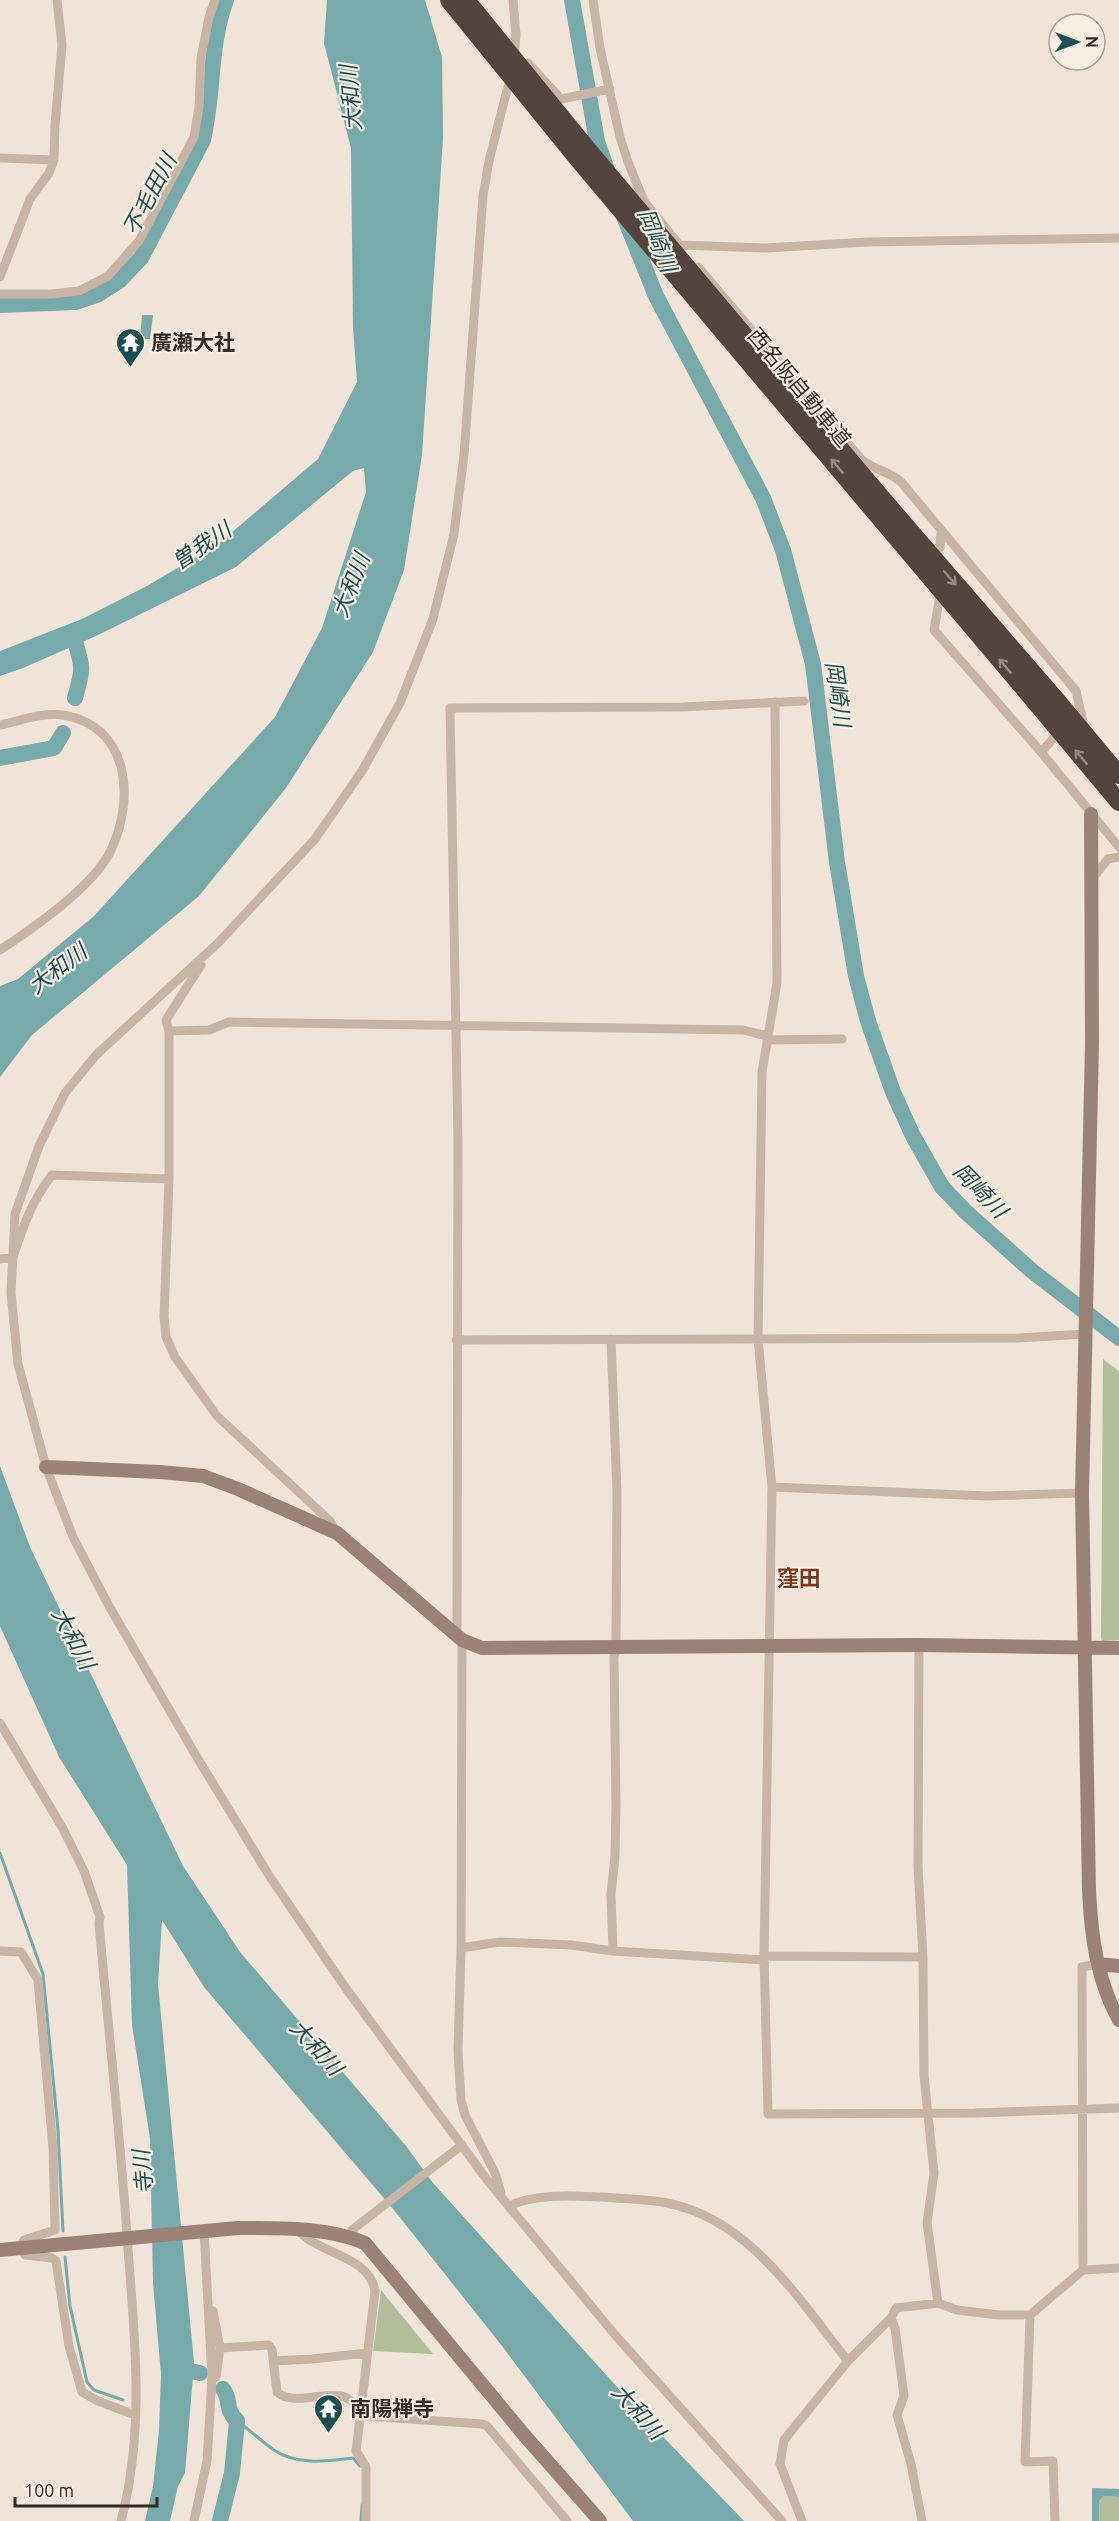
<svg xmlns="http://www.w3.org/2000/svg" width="1119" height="2521" font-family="Ubuntu,'Noto Sans JP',sans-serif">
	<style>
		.green { fill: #b1be99 }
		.water { fill: #78a9ab }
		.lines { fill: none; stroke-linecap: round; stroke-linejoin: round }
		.stream { stroke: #78a9ab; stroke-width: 3 }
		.river { stroke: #78a9ab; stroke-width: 16 }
		.street { stroke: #c7b4a4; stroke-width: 9 }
		.secondary { stroke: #9a8376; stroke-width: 14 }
		.highway { stroke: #53443d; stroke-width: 18 }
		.highway-bridge { stroke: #53443d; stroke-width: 18 }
		.oneway { stroke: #95887f }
		.labels { text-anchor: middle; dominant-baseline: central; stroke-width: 4.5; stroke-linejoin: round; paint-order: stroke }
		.poi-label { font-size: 21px; font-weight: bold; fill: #332a26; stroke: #f8eee3; text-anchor: start }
		.street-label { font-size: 21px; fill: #332a26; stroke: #f8eee3 }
		.water-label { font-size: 22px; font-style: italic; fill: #1d4f52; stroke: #f8eee3 }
		.neighbourhood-label { font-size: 22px; font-weight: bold; fill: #7e3822; stroke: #f8eee3 }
	</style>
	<rect width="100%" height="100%" fill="#f0e4d8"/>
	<path class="green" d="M1103 1359 1119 1371V1640L1102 1641 1101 1637Z
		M381 2290 433 2354 373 2351Z
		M1104 2496 1119 2497V2521H1099V2501Z"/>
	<path class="water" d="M327 0H425L442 57 443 139 422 455 404 570 373 652 286 788 199 896 32 1035 0 1077V986L18 979 94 916 275 717 322 628 366 492 364 468 353 471 236 567 96 636 23 668 0 676V651L82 619 147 586 218 544 318 459 357 382 353 327 351 148 324 43Z
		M142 315H153L150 339H140Z
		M0 1466 30 1547 183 1866 240 1952 406 2146 433 2183 645 2418 744 2521H633L502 2346 394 2210 204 1987 162 1920 158 1984 194 2363 185 2473 178 2486 170 2521H145L153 2486 159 2431 161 2374 153 2283 150 2138 132 2025 127 1865 59 1757 0 1626Z
		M1092 2488 1119 2489V2497L1104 2496 1099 2501V2521H1092Z"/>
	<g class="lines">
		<path class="stream" d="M0 1853 43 1974 58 2130 63 2231
			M65 2257 70 2306 87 2382 94 2390 123 2400
			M237 2421C250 2430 261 2441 274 2450 297 2466 328 2461 353 2458L360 2466
			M361 2521 362 2505"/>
		<path class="river" d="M572 0 597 141 608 173
			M623 214 656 296 763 498 783 550 813 664 837 862 856 976 868 1021 893 1092 913 1136 942 1187 966 1212 1032 1271 1119 1338
			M0 305 76 302 97 295 119 281 141 258 203 140C214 93 209 46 226 0
			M73 635C83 667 84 666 75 698
			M0 758 54 748 63 733
			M176 2368 200 2373
			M220 2521 232 2473 237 2421C224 2408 232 2401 223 2389"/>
		<path class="street" d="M513 0 516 35 514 58
			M593 0 600 48 620 137 628 162 644 201 681 247
			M528 63 561 99 610 89
			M510 78 489 161 483 196 464 455 454 534 433 619 400 703 362 771 315 839 218 943 96 1055 65 1093 39 1146 15 1214 11 1293 18 1364 46 1467 73 1537 109 1606 195 1754 270 1877 345 1987 488 2181 616 2336 782 2521
			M0 158 54 160
			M680 245 766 248 868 242 1119 238
			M698 267 861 459C873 470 890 471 902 483L1076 691 1084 726
			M0 277 30 199 49 173 54 160 55 125 62 45 57 0
			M0 294H51L79 291 108 276 139 241 194 137 199 107 201 58 209 17 215 0
			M940 548 941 530
			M939 601 934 630 1041 752 1119 847
			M775 702 777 983 762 1072 758 1339 772 1487 764 1956 768 2114 975 2113 1119 2108
			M0 725C19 721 43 712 63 715 130 726 135 799 111 850 95 885 32 929 0 950
			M1041 752 1061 730
			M1092 879 1108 859 1119 857
			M201 965 166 1020 169 1031V1179L164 1317 166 1337 175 1357 217 1416 330 1521 337 1533
			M169 1031 209 1030 229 1022 743 1030 767 1036
			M767 1040 842 1039
			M0 1259 13 1257C23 1227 32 1200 52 1175L169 1179
			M611 1339 617 1492 616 1646 614 1658 616 1805 615 1856 611 1894 613 1951
			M456 1340 1018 1338 1086 1334
			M772 1487 987 1496 1082 1493
			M457 1635 458 1141 450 708 683 707 804 701
			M462 1640 461 1948 458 2051 461 2100 465 2115 495 2173 501 2193
			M919 1645 918 1866 923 1957 924 2076 934 2173 927 2223 938 2303
			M0 1723 62 1827 84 1871 100 1917 99 1923C108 2027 120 2132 127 2236 134 2331 146 2427 121 2521
			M461 1948 500 1942 571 1945 613 1951 764 1960
			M0 1951 21 1952 38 1980 53 2148 55 2230 24 2240 20 2248 25 2255 52 2258 56 2261 69 2346 82 2392 98 2401 135 2415
			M764 1956 923 1957
			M509 2206C536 2193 574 2196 603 2197 624 2199 647 2199 667 2203 750 2219 799 2300 848 2361
			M297 2230C302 2234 307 2239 313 2242 334 2255 371 2262 375 2291L356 2451 366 2467V2521
			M350 2237 352 2230 361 2223 462 2145
			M1083 2270 1082 1967 1098 1964
			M213 2311 220 2348 216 2377
			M1030 2315 1025 2462 1053 2461 1055 2521
			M891 2318 895 2328 904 2396 897 2415 911 2464 922 2521
			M220 2348 269 2345 272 2350 277 2392C292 2406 322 2392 341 2396 353 2398 357 2410 366 2416L482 2424 487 2426 567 2521
			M273 2361 312 2359 367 2353
			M194 2521 207 2461 212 2378 204 2230
			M802 2521 780 2464 784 2440 848 2361 891 2318 896 2308 938 2303 957 2310 999 2315H1030L1083 2270 1119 2268"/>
		<path class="secondary" d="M1091 814 1092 1043 1082 1493 1089 1890C1091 1935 1097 1981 1119 2020
			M46 1467 160 1472 203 1476 238 1489 337 1533 462 1640 482 1648 919 1645 1119 1648
			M1098 1964 1119 1966
			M0 2250 238 2228C279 2228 327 2227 365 2243L525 2436 600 2521"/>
		<path class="highway" d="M885 502 1058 702
			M874 511 1043 711"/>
		<path class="highway-bridge" d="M449 0 578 159 874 511
			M466 0 588 150 885 502
			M1058 702 1119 775
			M1043 711 1119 802"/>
	</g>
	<defs><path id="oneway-shaft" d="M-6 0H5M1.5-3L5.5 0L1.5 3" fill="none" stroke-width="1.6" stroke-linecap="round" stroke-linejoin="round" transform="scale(1.5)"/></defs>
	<g class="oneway">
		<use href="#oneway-shaft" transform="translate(837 466) rotate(-130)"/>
		<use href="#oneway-shaft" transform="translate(950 578) rotate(49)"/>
		<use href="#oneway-shaft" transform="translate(1005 666) rotate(-130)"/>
		<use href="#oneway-shaft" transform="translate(1081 757) rotate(-130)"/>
	</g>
	<defs>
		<symbol id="temple-pin" viewBox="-11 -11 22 30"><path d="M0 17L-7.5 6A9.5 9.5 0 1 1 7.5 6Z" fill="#1d4f52" stroke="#f8eee3"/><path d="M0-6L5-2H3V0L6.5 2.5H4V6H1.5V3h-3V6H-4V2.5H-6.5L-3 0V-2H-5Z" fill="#fff"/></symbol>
	</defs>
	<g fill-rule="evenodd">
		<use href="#temple-pin" x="114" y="326" width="33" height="45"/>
		<use href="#temple-pin" x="312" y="2392" width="33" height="45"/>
	</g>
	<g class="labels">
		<g class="poi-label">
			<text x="151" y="342">廣瀬大社</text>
			<text x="350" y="2408">南陽禅寺</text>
		</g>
		<g class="street-label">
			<text transform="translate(800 387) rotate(50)">西名阪自動車道</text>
		</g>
		<g class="water-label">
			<text transform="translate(350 98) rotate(-95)">大和川</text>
			<text transform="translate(149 194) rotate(-62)">不毛田川</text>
			<text transform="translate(658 240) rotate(68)">岡崎川</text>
			<text transform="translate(201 545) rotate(-34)">曽我川</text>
			<text transform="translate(350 585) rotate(-69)">大和川</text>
			<text transform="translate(839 694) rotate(82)">岡崎川</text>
			<text transform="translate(57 968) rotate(-37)">大和川</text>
			<text transform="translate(981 1190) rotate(46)">岡崎川</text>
			<text transform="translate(74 1638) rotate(62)">大和川</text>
			<text transform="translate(317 2047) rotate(48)">大和川</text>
			<text transform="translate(142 2172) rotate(-95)">寺川</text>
			<text transform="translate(639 2411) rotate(48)">大和川</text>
		</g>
		<g class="neighbourhood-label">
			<text x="799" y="1577">窪田</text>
		</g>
	</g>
	<g transform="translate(1077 42) rotate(90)"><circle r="28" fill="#f8eee3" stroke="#a9a097" stroke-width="1.5"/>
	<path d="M0-4.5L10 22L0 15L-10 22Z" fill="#1d4f52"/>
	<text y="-9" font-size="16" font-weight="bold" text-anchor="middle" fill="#332a26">N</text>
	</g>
	<path d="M15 2497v9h142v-9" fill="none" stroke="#332a26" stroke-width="3"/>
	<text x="24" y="2497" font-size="18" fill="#332a26" stroke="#f8eee3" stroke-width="4.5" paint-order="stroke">100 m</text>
</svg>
